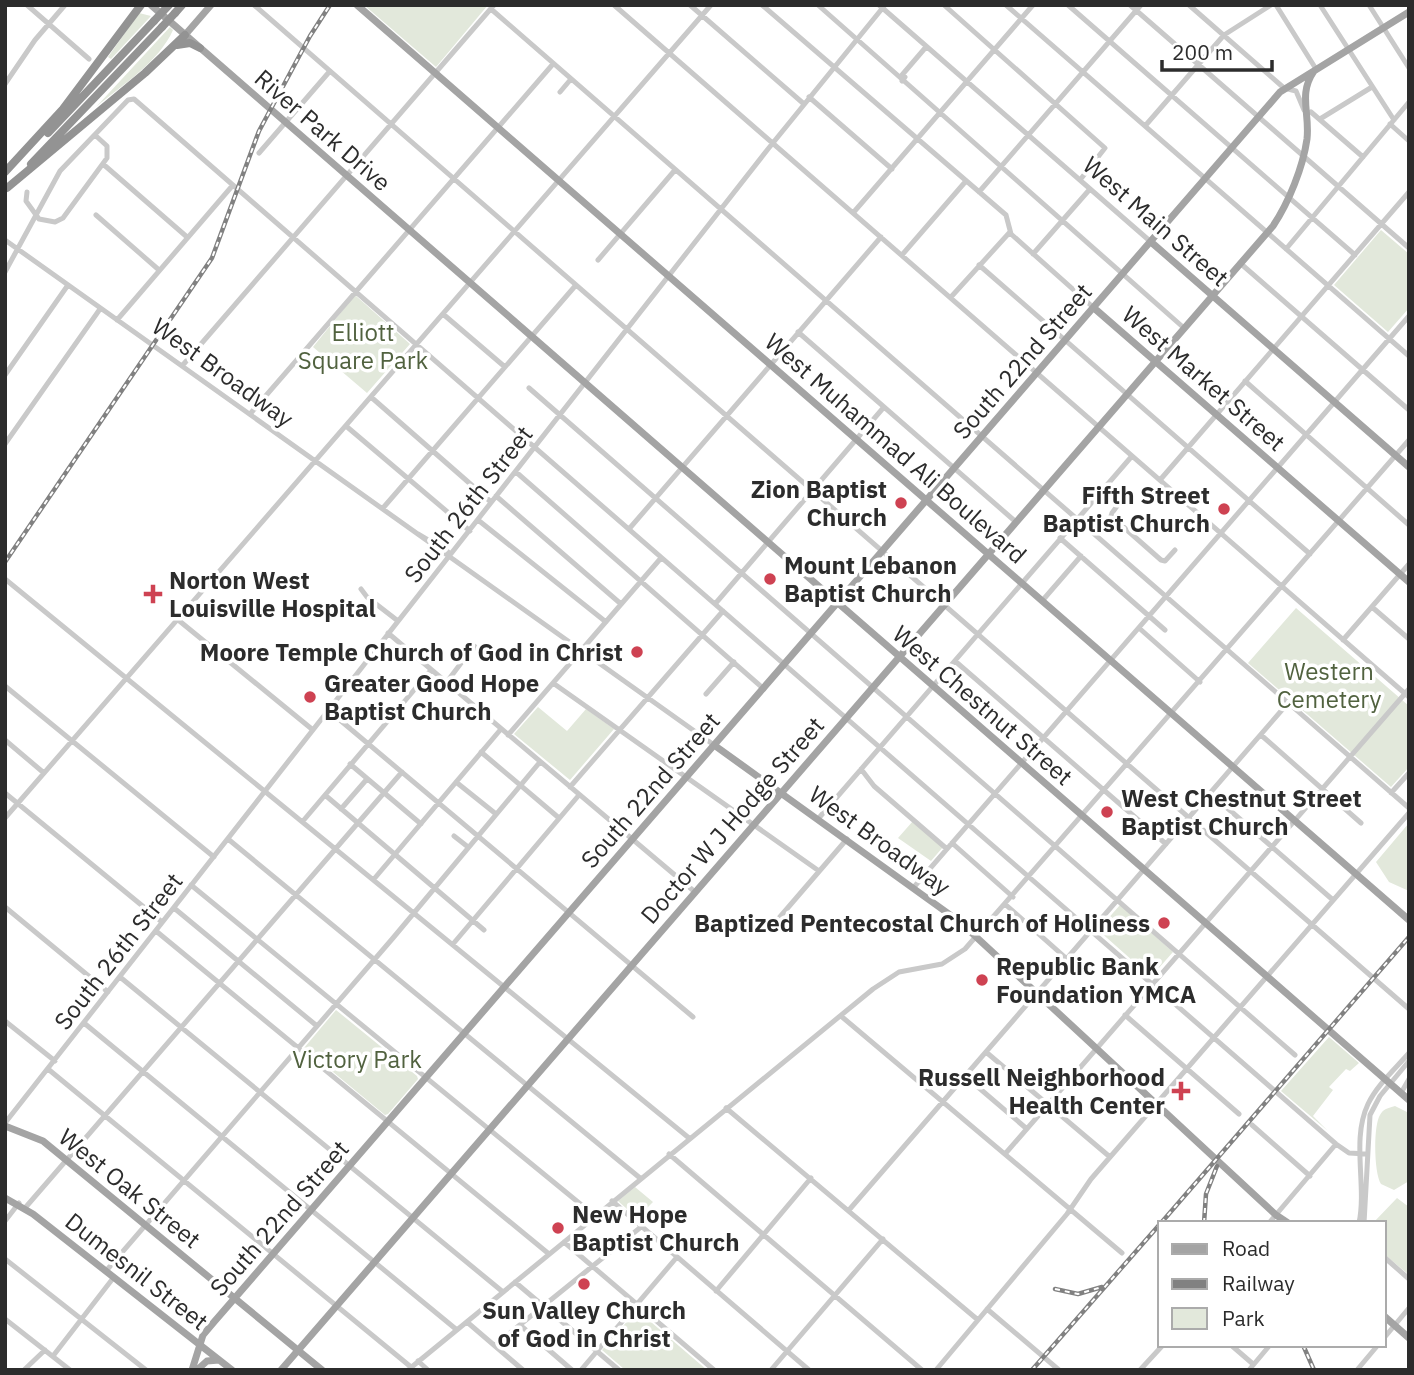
<svg xmlns="http://www.w3.org/2000/svg" width="1414" height="1375" font-family="'IBM Plex Sans',sans-serif">
	<style>
		.green { fill: #e2e8db }
		.lines { fill: none; stroke-linecap: round; stroke-linejoin: round }
		.minor { stroke: #c9c9c9; stroke-width: 5 }
		.major { stroke: #a4a4a4; stroke-width: 7 }
		.highway { stroke: #939393; stroke-width: 8 }
		.rail-casing { stroke: #818181; stroke-width: 4.5 }
		.rail { stroke: #fff; stroke-width: 2; stroke-dasharray: 5; stroke-linecap: butt }
		.highway-bridge { stroke: #939393; stroke-width: 8 }
		.poi-dot { fill: #ce4252; stroke: #fff; stroke-width: 2.5 }
		.labels { text-anchor: middle; dominant-baseline: central; stroke-width: 7; stroke-linejoin: round; paint-order: stroke }
		.street-label { font-size: 24px; fill: #2c2c2c; stroke: #fff }
		.park-label { font-size: 24px; fill: #51623f; stroke: #fff }
		.poi-label { font-size: 24px; font-weight: bold; fill: #2c2c2c; stroke: #fff; text-anchor: start }
	</style>
	<rect width="100%" height="100%" fill="#fff"/>
	<path class="green" d="M364 5H488L436 67Z
		M139 13 151 16 111 59 108 57Z
		M170 27 173 30C159 62 122 85 96 107Z
		M1381 230 1409 254V308L1388 332 1334 285Z
		M355 295 410 344 367 393 313 347Z
		M1296 608 1409 706V767L1391 787 1248 663Z
		M538 707 567 731 586 709 614 729 570 780 514 734Z
		M913 821 943 847 931 861 898 838Z
		M1409 823V891L1389 882 1376 862Z
		M1120 905 1173 952 1151 977 1098 930Z
		M336 1010 417 1076 418 1079 388 1114 385 1115 304 1048Z
		M1329 1037 1359 1063 1350 1071 1346 1069 1329 1087 1333 1090 1313 1116 1328 1131 1281 1091Z
		M1395 1106 1409 1113V1181L1394 1190 1381 1184C1374 1174 1373 1126 1380 1115 1383 1109 1388 1108 1395 1106Z
		M635 1187 653 1202 637 1218 618 1201Z
		M1397 1198 1409 1207V1275L1384 1254V1223H1373Z
		M637 1310 707 1370 624 1369 602 1350Z"/>
	<g class="lines">
		<path class="minor" d="M27 5 89 59
			M254 5 1409 1009
			M614 5 1409 697
			M690 5 804 104
			M762 5 1006 215 1011 234 1094 308
			M818 5 1184 328
			M879 5 1151 242
			M944 5 1105 148 1080 180
			M1006 5 1409 356
			M1068 5 1355 255
			M1130 5 1409 248
			M1189 5 1284 88 1296 91 1304 110
			M1276 5 1316 69
			M1320 5 1394 120
			M1369 5 1409 68
			M491 9 1409 808
			M902 81 905 77 902 75 926 47
			M5 84 35 40 65 5
			M560 92 571 79
			M809 97 892 169
			M1311 112 1363 157
			M1320 119 1372 87
			M1390 124 1409 141
			M1145 126 1224 35 1271 5
			M259 153 330 71
			M103 164 187 237
			M27 192 26 201 39 219 55 222 63 218 107 158V146L95 135
			M979 192 1141 5
			M853 213 1033 5
			M96 215 159 270
			M5 240 714 745
			M1286 249 1409 102
			M1033 254 1090 189
			M902 255 966 181
			M598 260 675 170
			M1240 263 1409 410
			M979 265 1310 554
			M5 272 60 171 128 100 134 99 1336 1144 1349 1153 1367 1154
			M951 297 1010 232
			M443 314 505 367
			M117 320 233 185
			M798 332 1016 522
			M182 366 494 5
			M5 375 68 285
			M1245 381 1409 525
			M529 388 1295 1055
			M371 397 491 502
			M250 414 553 64
			M346 426 470 531
			M5 444 100 309
			M516 472 764 689
			M1160 480 1409 192
			M496 496 621 604
			M1120 502 1112 513 1111 516 1161 560 1165 561 1175 550
			M383 508 576 285
			M478 520 606 622
			M629 529 881 237
			M418 534 448 552 449 557
			M1060 538 1165 630
			M5 579 689 1138
			M361 589 367 597 398 621
			M1042 601 1081 556
			M715 604 884 407
			M1372 607 1409 639
			M177 619 313 730
			M1139 628 1200 682
			M388 633 695 892
			M1343 640 1409 564
			M955 661 1166 844
			M446 683 474 646 488 657
			M553 683 819 871
			M5 686 214 857
			M706 694 734 662
			M328 710 693 1017
			M508 735 661 558
			M1261 735 1361 823
			M5 740 44 773
			M481 752 559 818
			M350 764 421 824
			M861 769 874 786 947 849
			M456 782 496 814
			M570 787 723 611
			M5 793 162 922
			M1210 793 1333 900
			M1391 793 1409 773
			M325 795 484 930
			M341 809 367 779
			M5 818 711 5
			M818 819 1132 456
			M303 821 431 670
			M454 836 468 847
			M228 839 640 1178
			M952 843 1013 897
			M374 879 501 729
			M191 885 595 1216
			M914 887 1409 316
			M1006 905 1067 959
			M5 907 108 992
			M174 908 317 1026
			M779 918 847 839
			M156 931 549 1254
			M453 944 579 795
			M120 977 503 1292
			M1125 1015 1239 1114
			M841 1016 1122 1253
			M5 1021 55 1061
			M84 1023 457 1330
			M986 1052 1110 1157
			M48 1069 411 1367
			M965 1076 1027 1129
			M1401 1093 1409 1079
			M726 1108 978 1320
			M5 1123 768 149 885 5
			M1252 1125 1310 1176
			M669 1154 922 1370
			M1005 1154 1409 689
			M612 1201 809 1370
			M25 1208 402 772
			M849 1210 1288 703
			M5 1221 19 1203
			M1269 1223 1336 1144
			M1359 1223C1367 1185 1351 1140 1368 1104 1377 1085 1395 1069 1409 1053
			M1364 1223 1370 1115 1380 1096 1409 1061
			M564 1242 714 1370
			M1384 1257 1409 1279
			M5 1259 146 1370
			M106 1271 393 938 540 762
			M515 1282 619 1370
			M716 1291 811 1178
			M987 1309 1059 1370
			M5 1319 70 1370
			M467 1322 523 1370
			M520 1325 572 1370
			M1384 1338 1409 1308
			M495 1345 641 1227
			M1231 1345 1253 1364
			M53 1356 114 1277
			M418 1361 428 1370
			M24 1370 45 1350
			M408 1370 873 989 899 972 942 964 965 949 1409 440
			M581 1370 677 1257
			M771 1370 883 1239
			M936 1370 1067 1214 1091 1179 1409 813
			M1140 1370 1163 1345
			M1249 1370 1270 1345
			M1357 1370 1378 1345"/>
		<path class="major" d="M151 5 1409 1100
			M357 5 1409 920
			M185 35 211 5
			M1151 242 1409 467
			M1094 308 1409 582
			M714 745 960 922 1276 1215 1288 1223
			M5 1126 43 1141 322 1370
			M5 1198 33 1214 232 1370
			M1384 1316 1409 1338
			M192 1370 203 1335 214 1322 1280 92 1409 12
			M197 1370 207 1361 219 1360
			M281 1370 1273 226C1289 202 1303 167 1307 139 1310 113 1298 94 1314 71"/>
		<path class="highway" d="M175 13 182 5
			M177 45 190 43 200 48
			M48 133 154 21
			M31 164 162 27
			M5 172 63 109 141 5
			M7 188 145 73 185 35"/>
		<defs>
			<path id="rail" d="M5 562 212 258 259 131 310 36 330 5
				M1161 1223 1409 937
				M1204 1223 1206 1194 1217 1166
				M1055 1289 1078 1294 1102 1287
				M1303 1345 1314 1370
				M1032 1370 1160 1224"/>
		</defs>
		<use href="#rail" class="rail-casing"/>
		<use href="#rail" class="rail"/>
		<path class="highway-bridge" d="M154 21 169 5
			M162 27 175 13"/>
	</g>
	<g class="poi-dot">
		<circle cx="901" cy="503" r="7"/>
		<circle cx="1224" cy="509" r="7"/>
		<circle cx="770" cy="579" r="7"/>
		<path d="M149.5 583.5h7v7h7v7h-7v7h-7v-7h-7v-7h7z"/>
		<circle cx="637" cy="652" r="7"/>
		<circle cx="310" cy="697" r="7"/>
		<circle cx="1107" cy="812" r="7"/>
		<circle cx="1164" cy="923" r="7"/>
		<circle cx="982" cy="980" r="7"/>
		<path d="M1177.5 1080.5h7v7h7v7h-7v7h-7v-7h-7v-7h7z"/>
		<circle cx="558" cy="1228" r="7"/>
		<circle cx="584" cy="1284" r="7"/>
	</g>
	<g class="labels">
		<g class="street-label">
			<text transform="translate(323 130) rotate(41)">River Park Drive</text>
			<text transform="translate(1156 221) rotate(41)">West Main Street</text>
			<text transform="translate(1022 361) rotate(-49)">South 22nd Street</text>
			<text transform="translate(223 372) rotate(36)">West Broadway</text>
			<text transform="translate(1204 378) rotate(41)">West Market Street</text>
			<text transform="translate(896 448) rotate(41)">West Muhammad Ali Boulevard</text>
			<text transform="translate(468 504) rotate(-52)">South 26th Street</text>
			<text transform="translate(983 705) rotate(41)">West Chestnut Street</text>
			<text transform="translate(650 790) rotate(-49)">South 22nd Street</text>
			<text transform="translate(732 820) rotate(-49)">Doctor W J Hodge Street</text>
			<text transform="translate(880 840) rotate(36)">West Broadway</text>
			<text transform="translate(118 951) rotate(-52)">South 26th Street</text>
			<text transform="translate(130 1188) rotate(39)">West Oak Street</text>
			<text transform="translate(279 1218) rotate(-49)">South 22nd Street</text>
			<text transform="translate(137 1271) rotate(38)">Dumesnil Street</text>
		</g>
		<g class="park-label">
			<text x="363" y="332">Elliott<tspan x="363" dy="28">Square Park</tspan></text>
			<text x="1329" y="671">Western<tspan x="1329" dy="28">Cemetery</tspan></text>
			<text x="357" y="1059">Victory Park</text>
		</g>
		<g class="poi-label">
			<text x="887" y="489" text-anchor="end">Zion Baptist<tspan x="887" dy="28">Church</tspan></text>
			<text x="1210" y="495" text-anchor="end">Fifth Street<tspan x="1210" dy="28">Baptist Church</tspan></text>
			<text x="784" y="565">Mount Lebanon<tspan x="784" dy="28">Baptist Church</tspan></text>
			<text x="169" y="580">Norton West<tspan x="169" dy="28">Louisville Hospital</tspan></text>
			<text x="623" y="652" text-anchor="end">Moore Temple Church of God in Christ</text>
			<text x="324" y="683">Greater Good Hope<tspan x="324" dy="28">Baptist Church</tspan></text>
			<text x="1121" y="798">West Chestnut Street<tspan x="1121" dy="28">Baptist Church</tspan></text>
			<text x="1150" y="923" text-anchor="end">Baptized Pentecostal Church of Holiness</text>
			<text x="996" y="966">Republic Bank<tspan x="996" dy="28">Foundation YMCA</tspan></text>
			<text x="1165" y="1077" text-anchor="end">Russell Neighborhood<tspan x="1165" dy="28">Health Center</tspan></text>
			<text x="572" y="1214">New Hope<tspan x="572" dy="28">Baptist Church</tspan></text>
			<text x="584" y="1310" text-anchor="middle">Sun Valley Church<tspan x="584" dy="28">of God in Christ</tspan></text>
		</g>
	</g>
	<rect width="1414" height="1375" fill="none" stroke="#2c2c2c" stroke-width="14"/>
	<rect x="1158" y="1221" width="228" height="126" fill="#ffffff" stroke="#ababab" stroke-width="2"/>
	<rect x="1172" y="1244" width="35" height="10" fill="#a4a4a4" stroke="#ababab" stroke-width="2"/>
	<text x="1222" y="1256" font-size="21" fill="#2c2c2c">Road</text>
	<rect x="1172" y="1279" width="35" height="10" fill="#818181" stroke="#ababab" stroke-width="2"/>
	<text x="1222" y="1291" font-size="21" fill="#2c2c2c">Railway</text>
	<rect x="1172" y="1308" width="35" height="21" fill="#e2e8db" stroke="#ababab" stroke-width="2"/>
	<text x="1222" y="1326" font-size="21" fill="#2c2c2c">Park</text>
	<path d="M1162 60v10h110v-10" fill="none" stroke="#2c2c2c" stroke-width="3.5"/>
	<text x="1172" y="60" font-size="21" fill="#2c2c2c" stroke="#ffffff" stroke-width="5" paint-order="stroke">200 m</text>
</svg>
